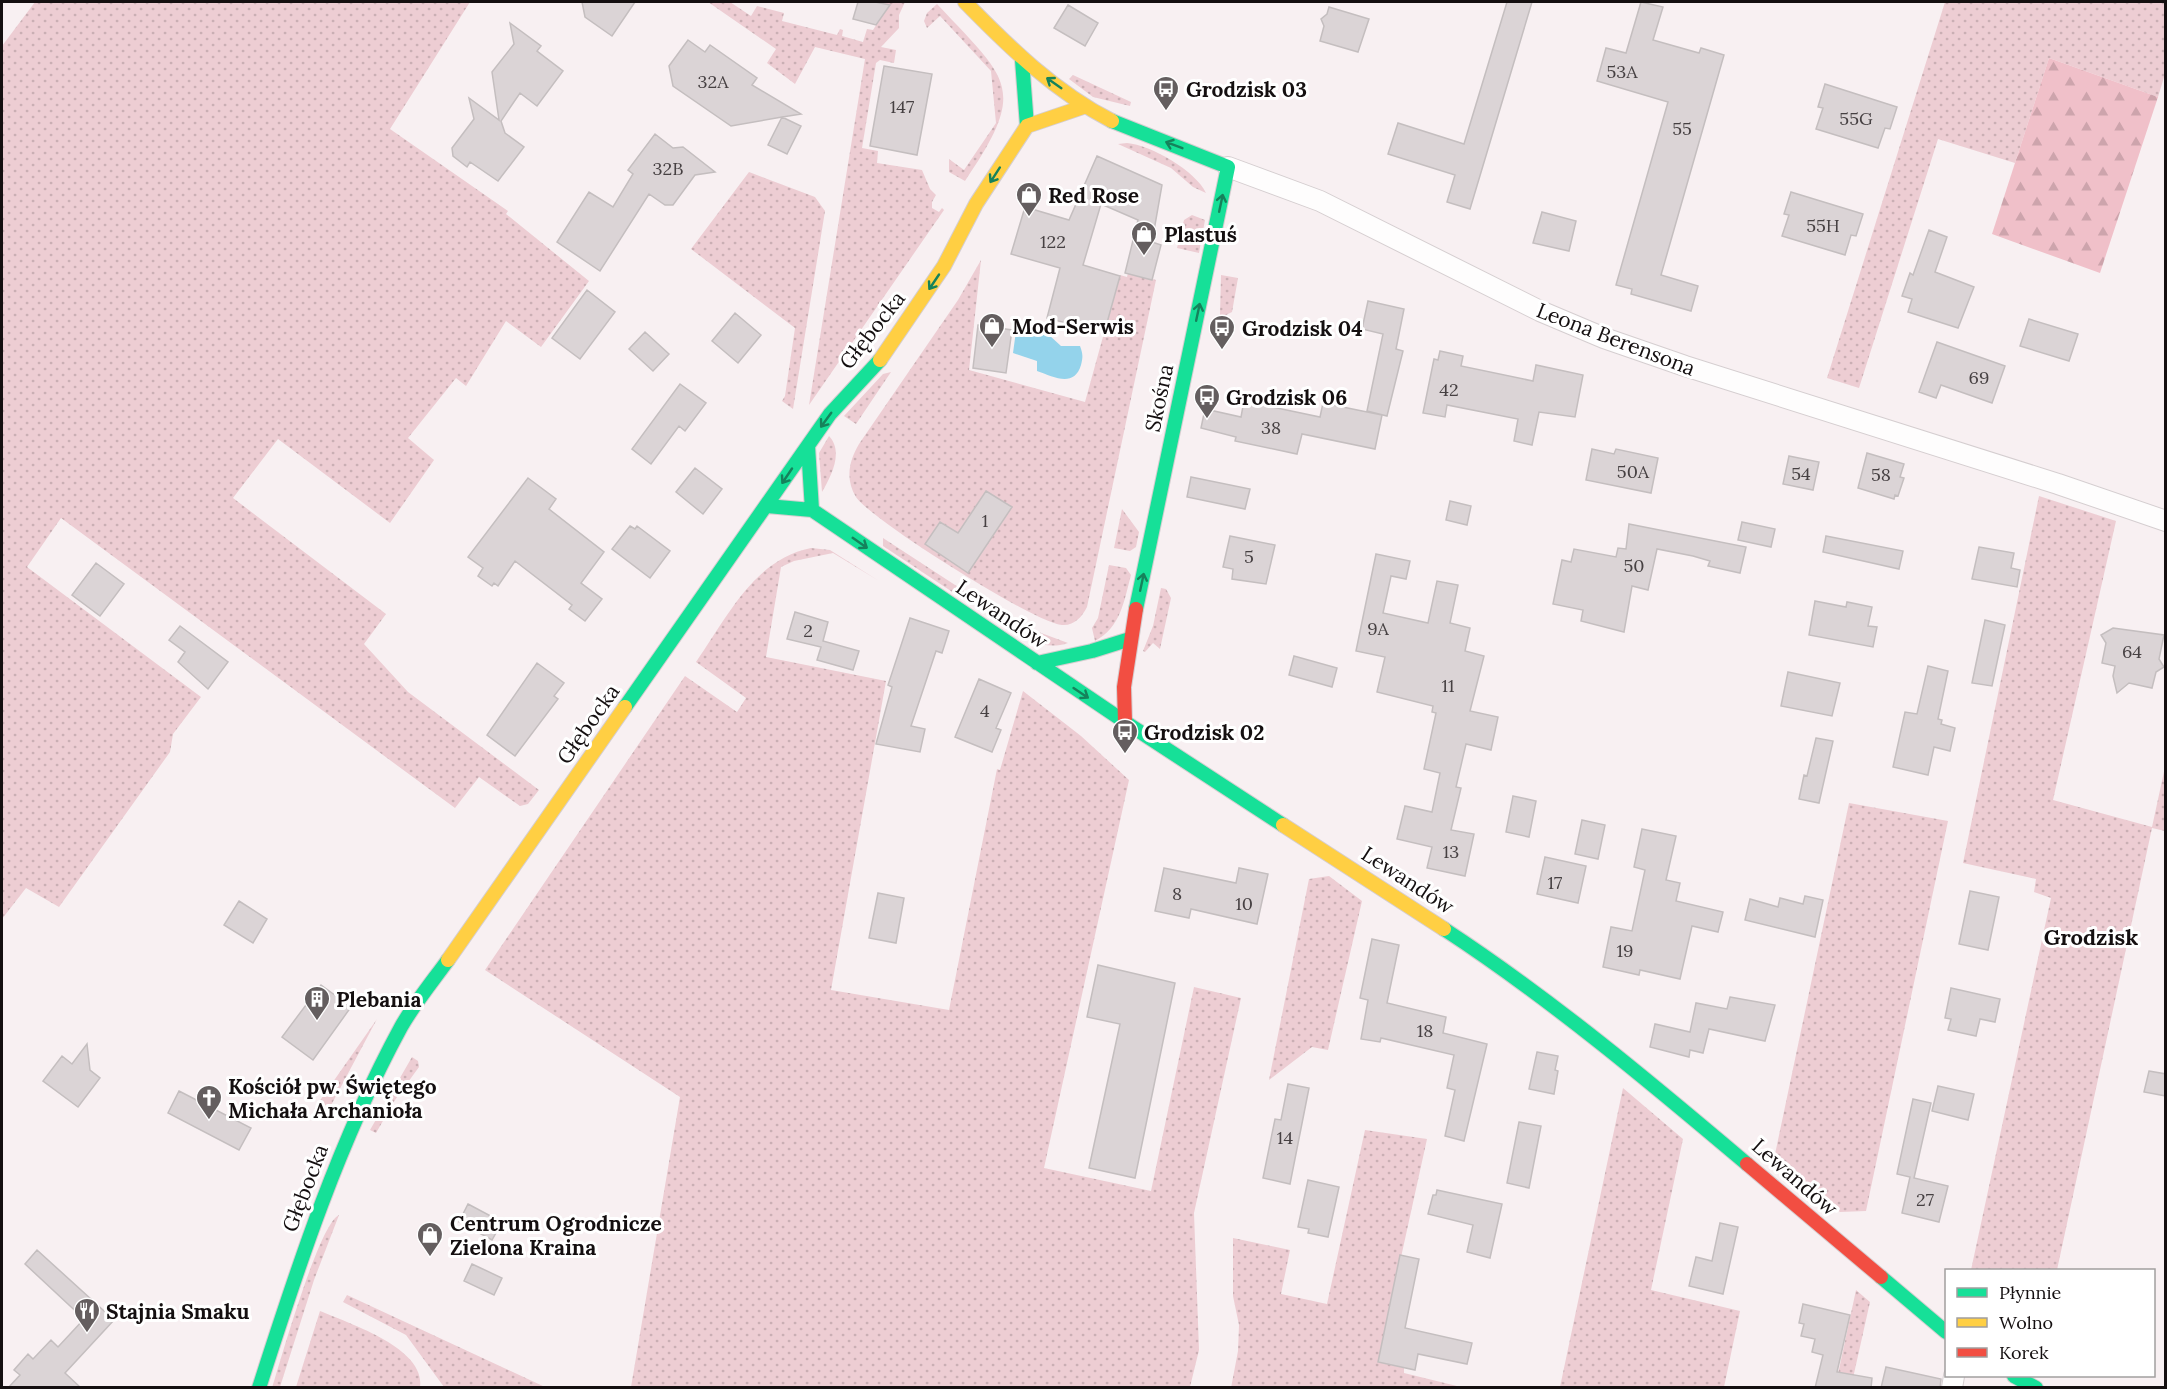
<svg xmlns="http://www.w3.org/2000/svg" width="2167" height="1389" font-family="Lora,serif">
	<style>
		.grass { fill: url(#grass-dots) }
		.forest { fill: url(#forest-firs) }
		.water { fill: #94d3eb }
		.building { fill: #dbd4d6; stroke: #c4bebf; stroke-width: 1.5 }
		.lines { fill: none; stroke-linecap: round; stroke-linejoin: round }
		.street-casing { stroke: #d5ced0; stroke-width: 22 }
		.fast-casing { stroke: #d5ced0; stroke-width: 16 }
		.slow-casing { stroke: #d5ced0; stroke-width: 16 }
		.jam-casing { stroke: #d5ced0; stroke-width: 16 }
		.street { stroke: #fefdfd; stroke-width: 20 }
		.fast { stroke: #16e098; stroke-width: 14 }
		.slow { stroke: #ffcf43; stroke-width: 14 }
		.jam { stroke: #f24e42; stroke-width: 14 }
		.oneway { stroke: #15825b }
		.labels { text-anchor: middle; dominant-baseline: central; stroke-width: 6; stroke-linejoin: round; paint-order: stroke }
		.number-label { font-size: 18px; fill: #464042 }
		.poi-label { font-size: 21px; font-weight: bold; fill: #140f10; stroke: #fff; text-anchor: start }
		.street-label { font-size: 21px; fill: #140f10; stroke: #fff }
		.neighbourhood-label { font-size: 22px; font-weight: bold; fill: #140f10; stroke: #fff }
	</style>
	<defs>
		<pattern id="grass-dots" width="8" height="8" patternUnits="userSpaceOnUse" patternTransform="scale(1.5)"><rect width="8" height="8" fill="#edcdd3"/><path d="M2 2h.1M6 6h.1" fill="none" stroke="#caafb4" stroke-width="1.8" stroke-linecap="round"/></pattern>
		<pattern id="forest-firs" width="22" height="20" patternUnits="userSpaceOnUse" patternTransform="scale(1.5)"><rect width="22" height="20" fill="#f0c0c9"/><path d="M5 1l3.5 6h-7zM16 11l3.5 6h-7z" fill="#cda4ac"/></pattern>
	</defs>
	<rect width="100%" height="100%" fill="#f8f0f2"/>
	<path class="grass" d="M35 2H470L390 129 508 211 506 214 589 281 541 347 506 321 466 386 456 378 408 438 434 460 390 523 278 439 233 498 386 614 364 644 408 692 539 790 528 804 520 806 479 777 455 808 61 518 27 567 201 697 173 734 170 752 59 907 26 888 2 919V46Z
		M708 2H730L751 16 757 6 784 13 782 21 837 35 840 29 843 30 842 36 863 42 867 29 873 30 887 8 885 4 878 2H905L899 15V28L881 47 896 50 894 63 880 60 876 63 862 148 878 151 877 163 922 170 930 189 936 195 932 202V208L939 212 942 208 944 210 809 405 865 59 815 47 795 84 767 63 776 49Z
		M1945 2H2165V74L2158 97 2049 58 2015 163 1938 139 1859 388 1827 378Z
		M937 4C1008 80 1029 87 965 181L949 172V159L964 170 996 123 991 71 940 16 927 28 924 21 927 13Z
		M1073 75 1131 102 1130 106 1093 97 1069 79Z
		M1127 143C1151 145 1196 171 1206 193L1193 187 1171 168 1118 144Z
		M749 172 815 197 825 211 793 409 782 401 785 396 795 328 691 249Z
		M1192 215 1205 220 1199 253 1177 248 1184 220Z
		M981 260 969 370 1085 402 1120 275 1127 277 1128 273 1156 280 1087 607C1082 617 1074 626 1062 625 1036 624 870 519 856 497 845 479 849 461 859 444L958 300Z
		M1221 275 1238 278 1232 312 1224 316 1220 315Z
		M891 372 856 424 844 416 883 374Z
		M829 436C844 452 831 476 822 492L819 453Z
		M2039 496 2116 521 2053 800 2152 827 2165 767V831L2152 828 2057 1270H1971L2051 898 2034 892 2036 879 1963 863Z
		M1122 509 1139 532 1136 547 1130 551 1114 548Z
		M883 538 975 598 973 600 966 601 883 546Z
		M811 548 830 550 879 581 833 553 794 561 781 567 766 657 886 681 831 990 949 1010 997 769 1000 770 1023 691 1081 736 1129 780 1044 1168 1151 1191 1194 987 1241 998 1194 1213 1199 1350 1190 1387H631L680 1097 485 970 685 676 737 712 746 698 696 662C727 618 754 559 811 548Z
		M1109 565 1126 568 1131 575C1124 601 1121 627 1095 641L1092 628 1098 618Z
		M1161 588 1166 589 1171 598 1160 649 1153 643 1145 652 1143 651 1153 626Z
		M990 607 1017 624 1068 643C1039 653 1014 632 990 616Z
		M1849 803 1948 821 1866 1211 1840 1212 1774 1159Z
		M1329 876 1362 901 1328 1050 1312 1047 1269 1080 1309 879Z
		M377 1019 328 1111 316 1116 314 1109Z
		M412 1057 418 1061 419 1067 395 1100 376 1133 370 1130Z
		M1623 1088 1683 1139 1651 1290 1740 1311 1724 1387H1560Z
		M1365 1130 1427 1139 1378 1362 1404 1368V1373L1461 1387 1231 1388 1238 1351 1239 1325 1233 1296V1238L1290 1250 1281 1294 1327 1304Z
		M339 1215 314 1280 280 1387 272 1388C281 1359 319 1224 339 1215Z
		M1856 1290 1870 1302 1851 1387 1835 1388Z
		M347 1295 545 1387H444L406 1335 343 1302Z
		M320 1311C348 1323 426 1348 420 1387H296Z"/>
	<path class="forest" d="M2049 58 2158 97 2100 273 1992 234Z"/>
	<path class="water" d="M1035 328 1049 335 1061 346H1080C1083 354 1083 357 1081 365 1074 388 1054 377 1037 371V361L1013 353 1016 331Z"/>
	<path class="building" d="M582 2H635L612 36 585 17Z
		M858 2H875L890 5 876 25 853 19Z
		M1507 2H1532L1470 209 1447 202 1455 175 1388 154 1398 123 1464 144Z
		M1641 2 1663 7 1653 40 1699 53 1701 48 1724 55 1661 275 1698 286 1691 311 1631 294 1632 289 1616 285 1668 102 1597 81 1606 48 1626 53Z
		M1068 5 1098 23 1085 46 1054 28Z
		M1329 7 1369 19 1358 52 1320 41 1324 26 1321 19 1327 14Z
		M510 23 541 46 537 51 563 71 537 106 520 93 501 121 505 133 524 147 498 181 470 162 467 167 453 156 452 148 474 119 469 98 499 120 492 72 514 44Z
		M688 40 705 52 710 45 757 78 752 85 801 114 782 117 801 126 787 154 768 145 782 117 731 126 673 86 669 66Z
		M884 66 932 74 917 155 870 146Z
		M1825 84 1897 107 1890 129 1885 128 1878 148 1816 129 1823 108 1818 107Z
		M655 134 673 148 683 147 715 172 695 175 673 205H665L649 194 600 271 557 242 589 192 613 207 633 174 628 170Z
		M1097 156 1162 185 1152 242 1161 245 1152 280 1125 273 1138 220 1101 204 1083 265 1120 276 1105 330 1094 327 1093 330 1047 318 1060 268 1011 254 1025 207 1069 220Z
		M1791 192 1863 214 1856 236 1851 235 1845 255 1782 236 1789 215 1784 214Z
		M1542 212 1576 221 1569 251 1533 243Z
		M1929 230 1947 237 1935 272 1974 287 1958 328 1908 312 1912 299 1902 296 1910 273 1913 275Z
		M587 290 615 312 580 359 552 338Z
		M1368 301 1404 309 1396 349 1403 351 1387 416 1367 411 1383 334 1362 329Z
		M735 313 761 335 738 363 712 341Z
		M2029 319 2078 334 2069 361 2020 346Z
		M978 325 1012 330 1006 373 973 368Z
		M645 332 669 354 653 371 629 349Z
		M1937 342 2005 366 1992 403 1941 385 1936 398 1919 392Z
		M1440 351 1463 356 1461 366 1533 381 1536 365 1583 375 1575 417 1539 412 1532 445 1514 441 1518 419 1447 405 1445 417 1423 413 1434 359 1438 360Z
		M680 384 706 403 685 431 679 426 651 464 632 449Z
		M1244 401 1320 417 1323 403 1382 415 1375 449 1302 434 1297 454 1235 441 1236 437 1201 428 1205 409 1241 417Z
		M1592 449 1614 454 1616 449 1658 458 1651 493 1586 480Z
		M1867 453 1904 464 1900 477 1904 478 1898 496 1895 495 1894 499 1858 488Z
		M1789 456 1819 462 1813 490 1783 484Z
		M695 468 722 489 703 514 676 492Z
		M1191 477 1250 489 1245 509 1187 497Z
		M528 478 556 499 549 509 604 552 581 583 602 599 585 621 569 609 572 605 515 561 498 586 494 583 492 586 478 576 483 568 468 557Z
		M986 491 1012 507 968 573 925 544 940 522 958 533Z
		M1450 501 1471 506 1467 525 1446 520Z
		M1742 522 1775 529 1771 547 1738 540Z
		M1629 524 1746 547 1740 573 1708 566 1710 561 1693 556 1657 549 1648 590 1632 586 1624 632 1581 621 1583 610 1553 604 1562 560 1571 562 1574 549 1616 557 1618 548 1626 549Z
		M630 526 635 529 637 526 670 551 650 578 612 549Z
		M1230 536 1275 545 1266 584 1232 579 1233 569 1223 567Z
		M1826 536 1903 551 1899 569 1823 552Z
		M1979 547 2014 553 2011 568 2020 570 2017 587 1972 579Z
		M1376 554 1410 561 1406 579 1391 576 1383 613 1428 623 1437 581 1458 585 1450 623 1470 628 1465 651 1484 656 1470 711 1498 717 1491 750 1466 744 1456 787 1461 788 1451 830 1474 834 1465 876 1427 868 1432 847 1397 839 1405 806 1432 812 1440 773 1424 769 1436 713 1432 712 1433 706 1377 692 1385 657 1356 651Z
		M96 563 124 584 100 616 72 595Z
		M1815 601 1846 607 1847 602 1872 607 1868 626 1877 627 1873 647 1809 635Z
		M795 612 828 622 823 641 859 651 853 670 817 660 821 647 787 639Z
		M910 618 949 631 942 653 936 651 911 726 925 729 920 752 876 744 892 687 888 685Z
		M1985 620 2005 625 1992 686 1972 683Z
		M180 626 228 662 208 689 178 662 185 652 169 640Z
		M2113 628 2164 635 2159 659 2164 667 2156 672 2152 688 2129 683 2117 693 2113 676 2115 666 2102 663 2106 643 2101 635Z
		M1294 656 1337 668 1332 687 1289 675Z
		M537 663 564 683 554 696 558 699 515 756 487 735Z
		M1928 666 1948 671 1938 719 1942 720 1941 724 1955 728 1950 751 1934 747 1928 775 1893 767 1905 712 1917 714Z
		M1788 672 1840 683 1832 716 1781 706Z
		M979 679 1011 693 996 728 1001 730 992 752 955 737Z
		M1816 738 1833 741 1819 803 1799 799 1804 775 1807 776Z
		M1513 796 1536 801 1529 837 1506 832Z
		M1582 820 1605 825 1598 859 1575 854Z
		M1642 829 1676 836 1666 880 1680 883 1676 901 1723 912 1718 932 1692 926 1680 979 1640 970 1639 975 1603 967 1611 927 1632 931 1645 870 1634 867Z
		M1545 857 1586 866 1578 903 1537 894Z
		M1164 868 1236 883 1239 868 1268 874 1257 924 1191 909 1189 918 1155 911Z
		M1970 891 1999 897 1988 950 1959 944Z
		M878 893 904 898 896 943 869 938Z
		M1805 896 1823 900 1815 937 1745 920 1750 899 1778 907 1780 898 1803 904Z
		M239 901 267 919 253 943 224 925Z
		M1372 939 1399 945 1387 1003 1446 1017 1443 1033 1487 1044 1464 1141 1445 1136 1455 1090 1447 1088 1454 1055 1381 1038 1380 1042 1361 1039 1368 1000 1360 998Z
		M1098 965 1175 983 1135 1178 1089 1168 1120 1024 1087 1017Z
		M321 985 351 1007 313 1060 282 1037Z
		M1951 988 2000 999 1995 1022 1980 1019 1976 1036 1948 1030 1951 1019 1945 1018Z
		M1730 997 1775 1005 1765 1041 1709 1029 1703 1053 1690 1050 1689 1057 1650 1047 1655 1024 1690 1032 1696 1003 1727 1009Z
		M87 1044 90 1070 100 1078 78 1107 43 1081 62 1056 72 1064Z
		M1537 1052 1558 1056 1555 1070 1558 1071 1554 1094 1529 1089Z
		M2149 1071 2166 1074V1096L2144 1092Z
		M1288 1084 1309 1088 1290 1184 1263 1178 1275 1119 1281 1120Z
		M1938 1086 1974 1094 1968 1120 1932 1111Z
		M179 1091 251 1128 239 1150 168 1113Z
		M1913 1099 1931 1103 1914 1178 1948 1186 1939 1222 1902 1213 1910 1177 1897 1174Z
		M1519 1122 1541 1126 1529 1188 1507 1183Z
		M1308 1180 1339 1187 1328 1237 1308 1233 1309 1229 1298 1227Z
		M1437 1190 1502 1204 1490 1258 1467 1252 1473 1225 1428 1214 1433 1195H1436Z
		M468 1204 502 1222 492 1240 459 1222Z
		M1720 1223 1738 1227 1723 1294 1689 1286 1696 1257 1712 1261Z
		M37 1250 114 1320 65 1373 81 1388H8L20 1375 14 1370 28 1354 33 1359 51 1340 58 1347 84 1319 25 1264Z
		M1400 1255 1419 1259 1405 1328 1472 1343 1467 1364 1418 1354 1415 1370 1378 1362Z
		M472 1264 502 1278 494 1295 464 1281Z
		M1803 1304 1850 1315 1837 1372 1872 1378 1871 1388H1815L1823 1355 1812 1352 1815 1339 1801 1336 1804 1324 1799 1323Z
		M1886 1367 1941 1379 1940 1388H1881Z"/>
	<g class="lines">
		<defs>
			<path id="street" d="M1228 167 1320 201 1540 311 1604 338 1685 366 2058 484 2166 521
				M1952 1388 1954 1376"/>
			<path id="fast" d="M1022 60 1027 126
				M1112 121 1228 167 1136 609
				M808 446 812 510
				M767 506 812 510 1125 722 1283 825
				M1037 663 1092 651 1130 639
				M625 707 830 414 880 360
				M1444 929C1551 999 1650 1082 1747 1164
				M1881 1277 1946 1332
				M2014 1376 2036 1388
				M259 1388C298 1266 339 1141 401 1027 414 1004 432 982 448 960"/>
			<path id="slow" d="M965 2C1009 47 1055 92 1112 121
				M1027 126 1086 106
				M880 360 944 266 976 204 1027 126
				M1283 825 1444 929
				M448 960 625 707"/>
			<path id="jam" d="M1125 722 1124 687 1136 609
				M1747 1164 1881 1277"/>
		</defs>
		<use href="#street" class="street-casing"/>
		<use href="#fast" class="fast-casing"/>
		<use href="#slow" class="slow-casing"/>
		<use href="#jam" class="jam-casing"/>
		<use href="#street" class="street"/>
		<use href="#fast" class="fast"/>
		<use href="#slow" class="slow"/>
		<use href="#jam" class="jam"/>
	</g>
	<defs><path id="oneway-shaft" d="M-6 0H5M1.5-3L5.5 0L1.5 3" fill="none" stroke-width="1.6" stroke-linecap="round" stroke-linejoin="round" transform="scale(1.5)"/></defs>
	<g class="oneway">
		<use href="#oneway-shaft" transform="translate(1054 83) rotate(-145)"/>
		<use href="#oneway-shaft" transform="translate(1174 145) rotate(-159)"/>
		<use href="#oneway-shaft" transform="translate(995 175) rotate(123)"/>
		<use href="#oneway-shaft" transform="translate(1221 203) rotate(-78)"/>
		<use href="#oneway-shaft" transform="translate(934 282) rotate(124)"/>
		<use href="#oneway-shaft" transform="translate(1198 312) rotate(-78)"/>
		<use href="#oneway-shaft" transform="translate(826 420) rotate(126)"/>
		<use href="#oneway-shaft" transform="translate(787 476) rotate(124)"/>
		<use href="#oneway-shaft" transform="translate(860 543) rotate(35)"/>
		<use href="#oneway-shaft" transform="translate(1142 582) rotate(-78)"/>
		<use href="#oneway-shaft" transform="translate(1081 693) rotate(34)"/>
	</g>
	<defs>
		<symbol id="bus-pin" viewBox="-11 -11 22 30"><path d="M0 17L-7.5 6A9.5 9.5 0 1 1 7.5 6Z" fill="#645e5f" stroke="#fff"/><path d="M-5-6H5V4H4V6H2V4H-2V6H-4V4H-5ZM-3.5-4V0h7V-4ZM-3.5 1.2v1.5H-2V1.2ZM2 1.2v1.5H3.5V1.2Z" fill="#fff"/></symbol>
		<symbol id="shop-pin" viewBox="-11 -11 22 30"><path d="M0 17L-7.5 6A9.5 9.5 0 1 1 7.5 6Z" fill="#645e5f" stroke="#fff"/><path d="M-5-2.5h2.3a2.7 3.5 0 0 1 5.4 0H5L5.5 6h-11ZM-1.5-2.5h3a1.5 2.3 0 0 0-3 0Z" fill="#fff"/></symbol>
		<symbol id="building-pin" viewBox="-11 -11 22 30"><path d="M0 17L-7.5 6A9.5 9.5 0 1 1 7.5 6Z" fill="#645e5f" stroke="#fff"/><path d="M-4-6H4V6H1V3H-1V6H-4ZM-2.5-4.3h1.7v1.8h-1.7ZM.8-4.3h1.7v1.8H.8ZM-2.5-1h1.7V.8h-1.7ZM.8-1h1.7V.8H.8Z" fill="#fff"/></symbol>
		<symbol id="church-pin" viewBox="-11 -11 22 30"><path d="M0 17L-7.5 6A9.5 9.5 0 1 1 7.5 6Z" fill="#645e5f" stroke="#fff"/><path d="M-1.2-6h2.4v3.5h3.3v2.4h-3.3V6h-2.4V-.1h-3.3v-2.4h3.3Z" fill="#fff"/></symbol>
		<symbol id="restaurant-pin" viewBox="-11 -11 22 30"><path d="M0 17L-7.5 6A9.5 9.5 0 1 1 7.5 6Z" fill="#645e5f" stroke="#fff"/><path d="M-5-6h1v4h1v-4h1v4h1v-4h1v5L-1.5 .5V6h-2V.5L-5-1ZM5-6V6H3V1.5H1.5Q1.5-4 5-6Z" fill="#fff"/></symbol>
	</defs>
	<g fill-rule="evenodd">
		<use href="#bus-pin" x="1151" y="74" width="30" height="40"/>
		<use href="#shop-pin" x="1014" y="180" width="30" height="40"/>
		<use href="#shop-pin" x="1129" y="219" width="30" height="40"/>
		<use href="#shop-pin" x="977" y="311" width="30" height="40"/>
		<use href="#bus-pin" x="1207" y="313" width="30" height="40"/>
		<use href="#bus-pin" x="1192" y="382" width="30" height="40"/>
		<use href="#bus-pin" x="1110" y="717" width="30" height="40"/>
		<use href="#building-pin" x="302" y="984" width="30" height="40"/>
		<use href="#church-pin" x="194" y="1083" width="30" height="40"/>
		<use href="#shop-pin" x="415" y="1220" width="30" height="40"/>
		<use href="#restaurant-pin" x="72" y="1296" width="30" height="40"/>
	</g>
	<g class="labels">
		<g class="number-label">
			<text x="1622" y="71">53A</text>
			<text x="713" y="81">32A</text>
			<text x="902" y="106">147</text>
			<text x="1856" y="118">55G</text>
			<text x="1682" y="128">55</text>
			<text x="668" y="168">32B</text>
			<text x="1823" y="225">55H</text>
			<text x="1053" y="241">122</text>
			<text x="1979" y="377">69</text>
			<text x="1449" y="389">42</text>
			<text x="1271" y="427">38</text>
			<text x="1633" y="471">50A</text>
			<text x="1801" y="473">54</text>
			<text x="1881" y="474">58</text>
			<text x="985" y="520">1</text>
			<text x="1249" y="556">5</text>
			<text x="1634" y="565">50</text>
			<text x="1378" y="628">9A</text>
			<text x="808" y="630">2</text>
			<text x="2132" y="651">64</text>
			<text x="1448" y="685">11</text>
			<text x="985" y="710">4</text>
			<text x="1451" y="851">13</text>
			<text x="1555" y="882">17</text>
			<text x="1177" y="893">8</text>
			<text x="1244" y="903">10</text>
			<text x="1625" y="950">19</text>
			<text x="1425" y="1030">18</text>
			<text x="1285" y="1137">14</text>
			<text x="1925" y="1199">27</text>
		</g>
		<g class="poi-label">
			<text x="1186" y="89">Grodzisk 03</text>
			<text x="1048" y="195">Red Rose</text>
			<text x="1164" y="234">Plastuś</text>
			<text x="1012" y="326">Mod-Serwis</text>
			<text x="1242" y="328">Grodzisk 04</text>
			<text x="1226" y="397">Grodzisk 06</text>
			<text x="1144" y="732">Grodzisk 02</text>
			<text x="336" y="999">Plebania</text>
			<text x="228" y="1086">Kościół pw. Świętego<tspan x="228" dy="24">Michała Archanioła</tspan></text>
			<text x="450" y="1223">Centrum Ogrodnicze<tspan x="450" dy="24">Zielona Kraina</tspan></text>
			<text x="106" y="1311">Stajnia Smaku</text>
		</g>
		<g class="street-label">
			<text transform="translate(872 330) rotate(-52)">Głębocka</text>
			<text transform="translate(1616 339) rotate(21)">Leona Berensona</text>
			<text transform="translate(1159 398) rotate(-78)">Skośna</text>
			<text transform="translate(1002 614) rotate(34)">Lewandów</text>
			<text transform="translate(588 724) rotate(-55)">Głębocka</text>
			<text transform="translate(1408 880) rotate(33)">Lewandów</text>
			<text transform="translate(1795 1177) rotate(41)">Lewandów</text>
			<text transform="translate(305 1188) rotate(-69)">Głębocka</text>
		</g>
		<g class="neighbourhood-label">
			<text x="2091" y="937">Grodzisk</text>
		</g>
	</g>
	<rect width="2167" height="1389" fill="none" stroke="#140f10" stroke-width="6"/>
	<rect x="1945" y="1269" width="210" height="108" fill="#ffffff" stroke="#a19f9f" stroke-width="1.5"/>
	<rect x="1957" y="1288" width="30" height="9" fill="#16e098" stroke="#a19f9f" stroke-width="1.5"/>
	<text x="1999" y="1299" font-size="18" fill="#140f10">Płynnie</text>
	<rect x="1957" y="1318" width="30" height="9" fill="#ffcf43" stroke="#a19f9f" stroke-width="1.5"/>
	<text x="1999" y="1329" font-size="18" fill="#140f10">Wolno</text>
	<rect x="1957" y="1348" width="30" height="9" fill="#f24e42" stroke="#a19f9f" stroke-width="1.5"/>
	<text x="1999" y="1359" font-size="18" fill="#140f10">Korek</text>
</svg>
